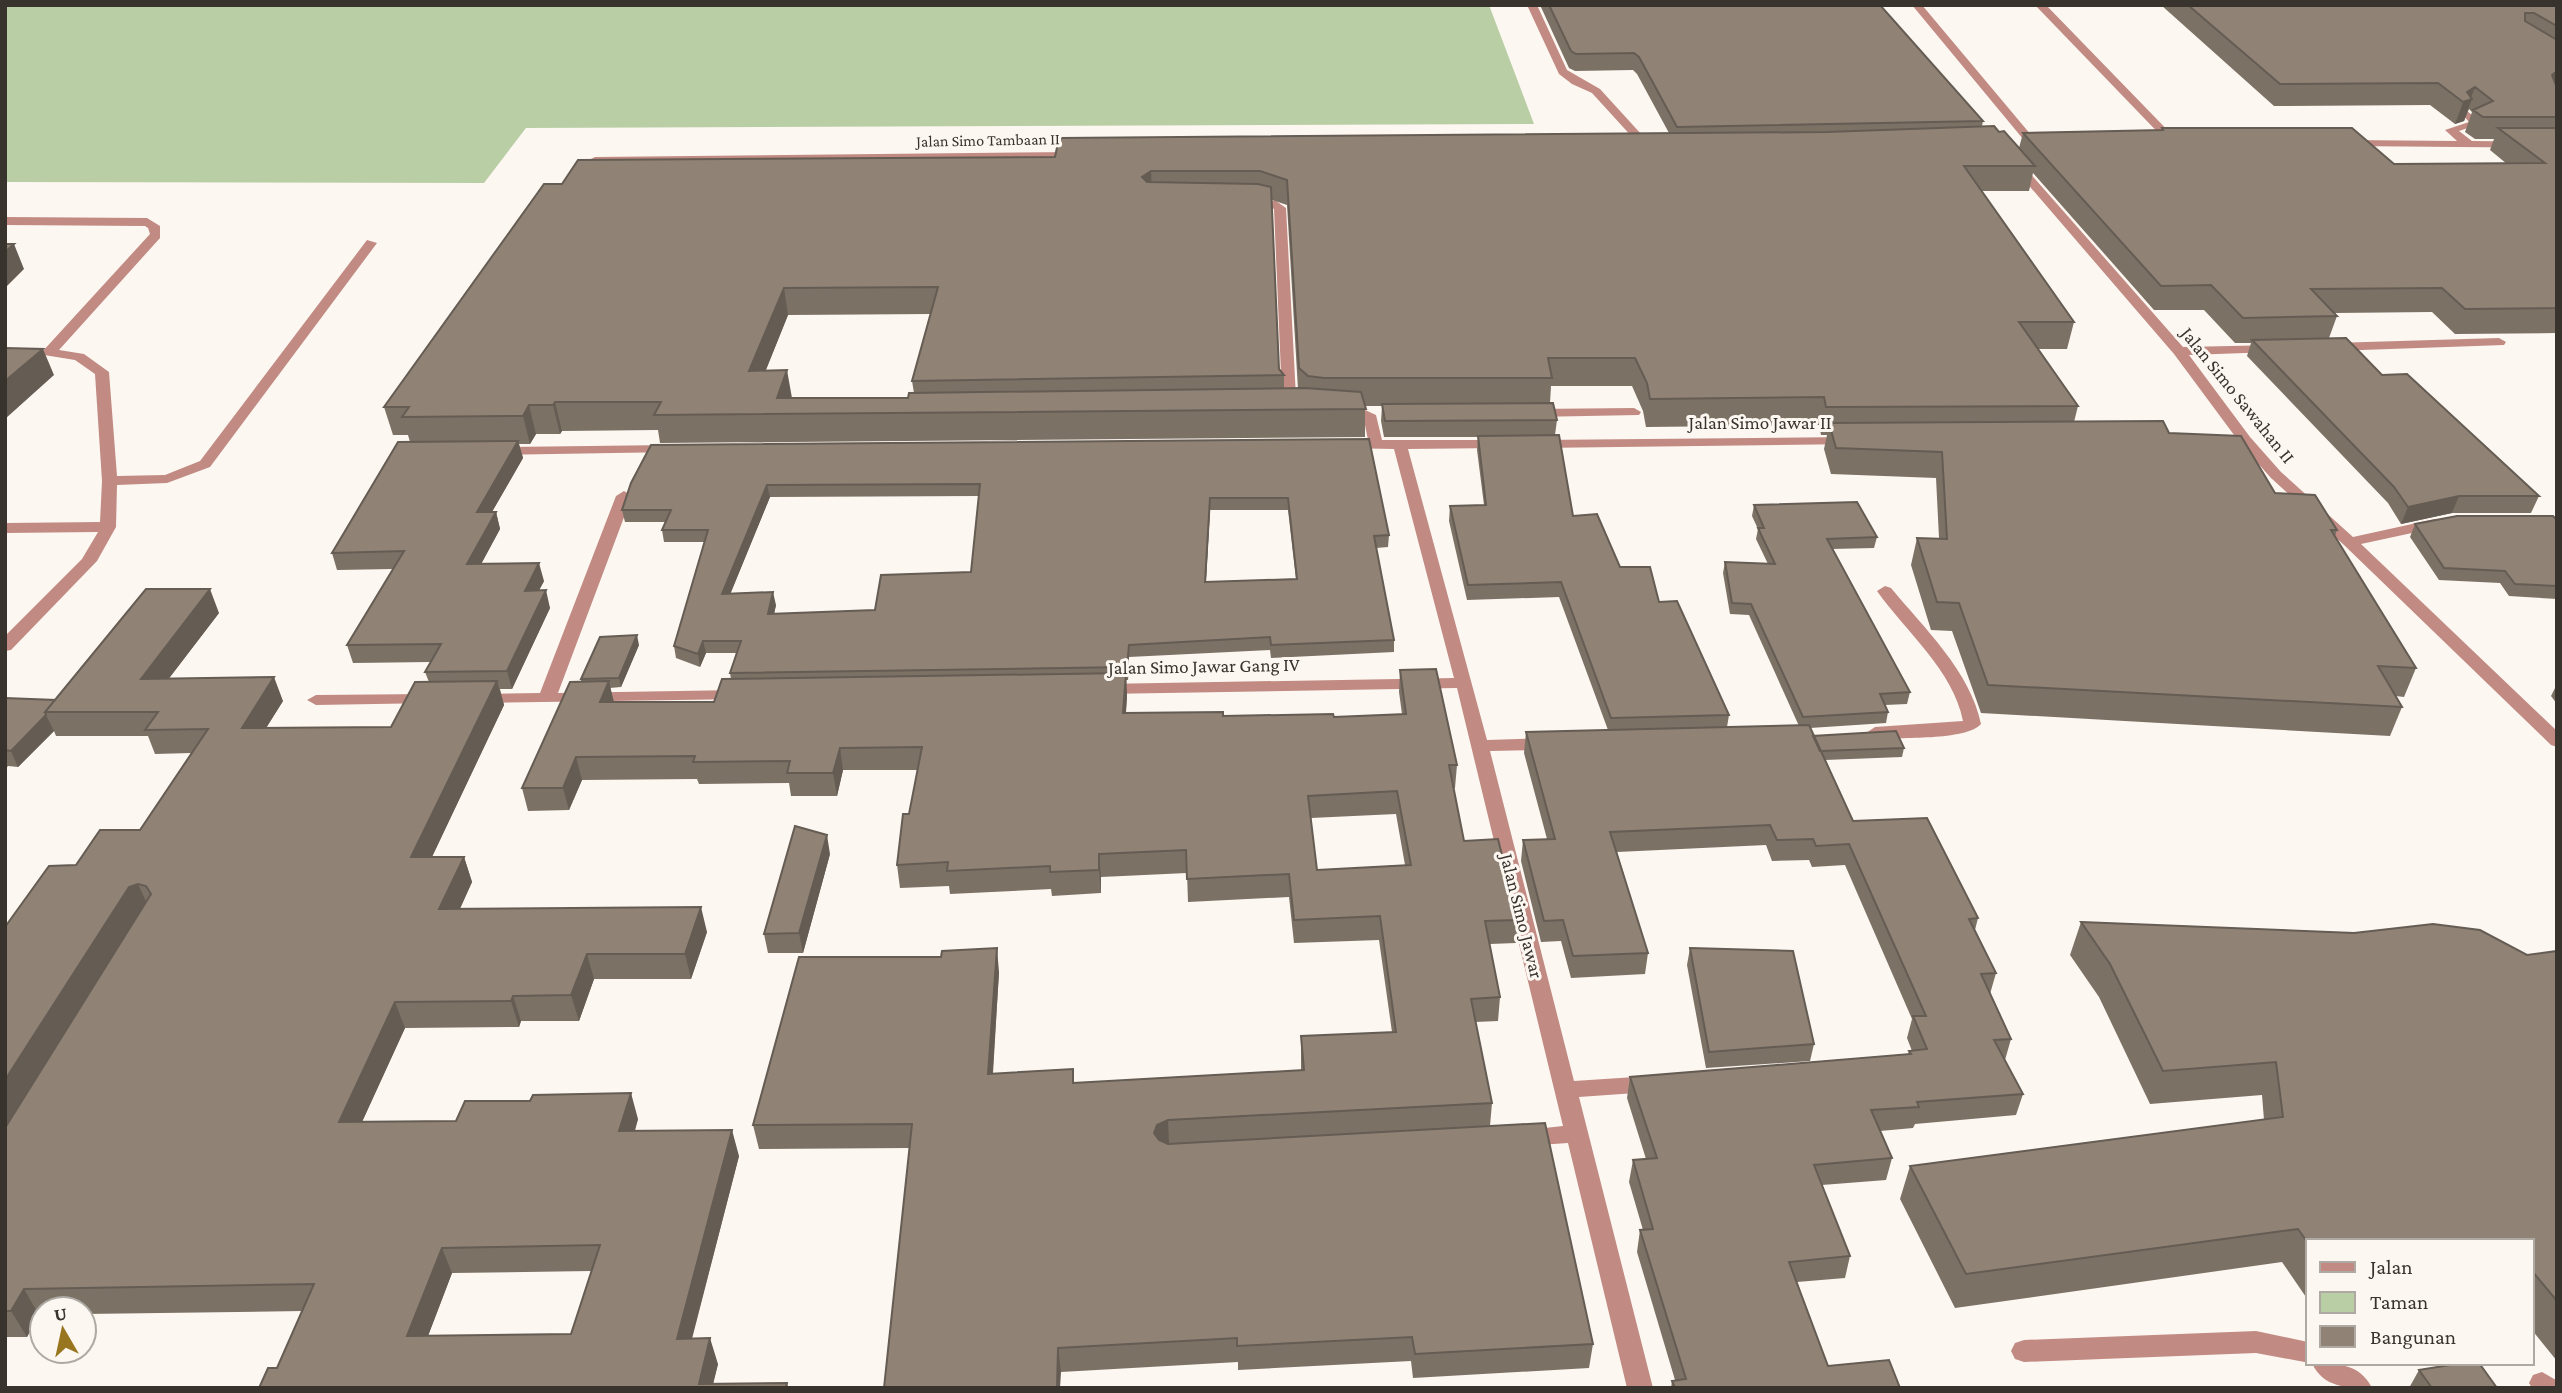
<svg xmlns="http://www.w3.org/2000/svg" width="2562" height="1393" font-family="'Crimson Pro',serif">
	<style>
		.green { fill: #b9cea5 }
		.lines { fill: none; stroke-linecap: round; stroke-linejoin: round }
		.minor { fill: #c18b83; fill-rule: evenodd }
		.wall { fill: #7c7165; fill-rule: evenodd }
		.shaded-wall { fill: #655c53 }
		.building { fill: #908376; stroke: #655c53; stroke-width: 2; fill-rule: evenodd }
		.labels { text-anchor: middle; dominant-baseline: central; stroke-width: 6; stroke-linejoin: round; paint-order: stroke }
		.far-street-label { font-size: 16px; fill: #38332d; stroke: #fdf7f2 }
		.street-label { font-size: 19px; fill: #38332d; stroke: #fdf7f2 }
	</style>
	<rect width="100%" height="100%" fill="#fdf7f2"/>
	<path class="green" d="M5 5H1489L1534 124 526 128 484 183 5 182Z"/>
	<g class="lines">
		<path class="minor" d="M1527 5H1537L1567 70 1600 89 1652 146V150H1644L1592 93 1572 84 1559 74Z
			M1912 5H1922L2036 141V145H2028Z
			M2035 5H2046L2179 142V146H2171Z
			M2467 111 2482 123 2459 131 2472 141 2557 142V148L2347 146 2341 143 2347 140 2457 141 2445 130 2469 122 2462 114Z
			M1076 152 1082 155 1080 157 595 163 589 160 595 157Z
			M2017 162 2021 163 2183 347 2278 345 2280 348 2273 352 2189 355 2250 437 2281 472 2353 537 2435 519 2440 521 2443 524 2440 527 2361 544 2557 731V747L2551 745 2344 545 2271 478 2240 443 2174 354 2013 167 2011 165Z
			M1250 198 1276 201 1286 208 1296 397 1305 407 1298 411 1288 407 1282 397 1274 209 1269 206 1246 204 1244 202Z
			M5 217 147 218 160 226V238L59 350 84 354 109 372 117 476 165 475 200 461 367 240 377 243 210 467 167 483 117 485 116 527 97 561 11 650 5 651V636L82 559 98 532 5 533V523L100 522 102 481 95 374 75 360 44 355 42 352 150 234 148 228 145 226 5 225Z
			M2499 338 2506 342 2504 345 2333 351 2326 347 2333 343Z
			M1342 408 1365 410 1376 415 1382 440H1500L1507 444 1500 448 1408 449 1487 740 1546 738 1555 744 1546 750 1490 751 1574 1081 1650 1076 1658 1078 1661 1084 1658 1090 1650 1092 1579 1097 1653 1388H1627L1568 1143 1525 1146 1517 1143 1514 1137 1517 1131 1563 1126 1457 688 1103 694 1094 689 1103 684 1454 678 1394 449 1341 448 1339 445 1341 442 1368 440 1364 420 1337 415 1335 412Z
			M1634 408 1641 412 1639 415 1533 417 1526 413 1533 409Z
			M1850 437 1857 441 1855 444 1538 448 1531 444 1538 440Z
			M670 445 675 446 677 449 675 452 499 455 492 451 499 447Z
			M624 491 632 496 558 693 739 690 748 695 745 699 474 703 471 699 480 694 540 693 616 496Z
			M1885 586 1891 588C1924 628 1970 671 1981 724 1966 741 1899 737 1875 739L1866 733 1875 727 1963 721C1953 670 1906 632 1877 591Z
			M428 694 434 695 437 699 434 703 316 705 307 700 316 695Z
			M2256 1331 2308 1342 2310 1363 2256 1353 2024 1362 2015 1359 2011 1351 2015 1343 2024 1340Z
			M2312 1363C2335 1363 2360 1363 2372 1388 2348 1388 2323 1388 2312 1363Z
			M2542 1372 2556 1380 2557 1388H2532L2529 1383 2533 1375Z"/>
	</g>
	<path class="wall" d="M1540 5H1880L1983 121 1982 126 1999 132 2019 148 2023 133 2161 130 2162 128 2394 164H2507L2490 150 2494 139H2475L2465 132 2472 112 2469 109 2464 121 2455 124 2430 105 2274 106 2161 5H2557V333L2455 334 2432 312 2335 313 2337 316 2329 338 2382 375 2539 496 2531 513H2452L2401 524 2388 503 2247 356 2251 343H2235L2204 310H2154L2033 173 2029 191H1981L2074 322 2067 349H2038L2078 406 2074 422 2169 433 2275 493 2337 530 2335 536 2416 668 2404 697 2396 696 2402 707 2390 736 1981 713 1952 631 1931 630 1911 565 1917 538H1939L1936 478 1831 474 1824 449 1827 435H1821L1819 425 1646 427 1643 411 1632 386H1551L1550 403 1557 420 1555 435 1573 516 1620 567 1659 602 1729 715 1727 727 1799 726 1749 615 1730 614 1723 573 1725 562 1768 564 1756 539 1758 529 1752 516 1754 505 1877 537 1874 548 1832 549 1910 692 1907 704 1885 705 1888 712 1886 723 1810 728 1813 736 1904 748 1902 757 1825 760 1853 821 1978 918 1975 930 1996 973 1990 994 2011 1039 2005 1060 2023 1094 2016 1115 1915 1124 1913 1128 1880 1131 1892 1158 1886 1180 1822 1185 1850 1256 1845 1278 1797 1282 1828 1366 1900 1388H1671L1672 1381 1675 1380 1637 1252 1640 1230H1643L1629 1182 1633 1160 1646 1159 1627 1098 1630 1077 1908 1054 1909 1051H1912L1907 1038 1912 1019 1845 865 1812 867 1809 860 1772 861 1766 845 1617 852 1648 953 1645 974 1571 978 1561 941 1541 942 1521 861 1523 840 1547 839 1524 753 1526 732 1608 730 1559 597 1467 600 1449 521 1450 506 1484 505 1477 450 1478 437H1384L1381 421 1382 406H1365V437L660 443 658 430 562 431 560 434H536L530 444H519L523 458 492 512H496L500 529 481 564 544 581 539 590 550 608 512 689H500L504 705 432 857H464L472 882 460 909 707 932 691 979H594L579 1021H521L519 1027 405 1028 362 1122 638 1119 635 1131 739 1156 692 1339 718 1364 713 1384 787 1383 788 1388H259L277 1368 303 1311 84 1314V1309H42V1315H39L27 1337H5V927L76 865 140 830 191 753 155 754 148 736H56L54 731 18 767 8 766 5 770V698L55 700 219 613 169 678 283 701 266 728 391 727 429 682 425 672 431 662 353 663 347 645 393 569 337 570 332 553 410 442 408 435H393L384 407 562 184 1055 157 1669 133 1637 74 1633 70 1575 71 1569 68ZM1272 200 1287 205 1298 389H1284V375L1279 369ZM931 314 912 381 914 393 908 398H792L766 370 788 315ZM591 1271 571 1334 428 1336 452 1273Z
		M1369 439 1389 535 1388 547 1376 548 1394 640V652L1271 658 1270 650 1129 657 1128 680H1126L1127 696 1126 713 1223 716 1334 717 1402 714 1399 692 1400 670 1457 765 1455 788H1454L1464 841 1518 920 1516 943 1490 944 1500 997 1498 1021 1475 1022 1492 1103 1490 1126 1593 1344 1589 1368 1413 1378 1411 1361 1238 1370V1362L1061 1372 909 1148 759 1149 753 1125 999 972 993 1074 1074 1083 1301 1070V1036L1392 1032 1379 940 1294 943 1289 897 1188 902 1187 873 1101 877V893L1052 896 1051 889 950 894 949 886 900 888 897 865 909 814 918 770H843L837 796H791L789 783 699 784 697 779 582 780 569 810 528 811 522 788 581 681V679L639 645 621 687 610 688 614 702H714L731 679 730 673 736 653H706L700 667 676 658 674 646 705 542H664L662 530 665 522H625L622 510 631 483ZM979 496 971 572 875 610 774 614 776 605 730 594 770 497ZM1210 510H1288L1296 579 1206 582ZM1396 814 1405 865 1317 870 1311 818Z
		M2557 520V599L2509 596 2500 583 2439 580 2410 537 2415 524Z
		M2557 684V704L2551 696Z
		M830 854 803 953H768L764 934Z
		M2081 922 2527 955 2557 951V1361L2532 1330V1241H2308V1300L2282 1262 1955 1308 1900 1199 1910 1166 2264 1120 2262 1095 2150 1104 2099 997 2070 955Z
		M1690 948 1814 1044 1810 1061 1706 1068 1687 965Z
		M2419 1370 2497 1388H2409Z"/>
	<path class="shaded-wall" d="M2557 71V79L2552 90V75Z
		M2475 87 2470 100 2472 99 2464 121 2455 124 2467 92Z
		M1151 171 1152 195 1142 177Z
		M14 244 24 269 5 288V252Z
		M784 288 788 315 754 399 749 371Z
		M43 349 54 375 5 419V381Z
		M787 370 792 398H777Z
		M555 402 562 431 560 434 553 405Z
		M529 405 536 434 530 444 523 416Z
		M518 441 523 458 482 529 477 512Z
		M767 485 770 497 725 607 722 594Z
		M2459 496 2452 513 2401 524 2408 507Z
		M1210 498V510L1205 595V582Z
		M496 512 500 529 472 581 467 564Z
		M539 563 544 581 530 608 525 591Z
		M210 589 219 613 151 702 141 679Z
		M546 590 550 608 512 689 507 671Z
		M773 592 776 605 771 627 768 614Z
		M637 635 639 645 621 687 619 678Z
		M703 641 706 653 700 667 698 654Z
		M1129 645V657L1128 680 1127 667Z
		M1126 673 1127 696 1124 736 1123 713Z
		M274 677 283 701 251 752 242 728Z
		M497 681 504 705 420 882 411 857Z
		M609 681 614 703 600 702Z
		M46 715 54 731 18 767 11 751Z
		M840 748 843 770 837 796 833 773Z
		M576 757 582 780 569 810 563 788Z
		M827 835 830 854 803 953 799 933Z
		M1099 854 1101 877V893L1099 870Z
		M464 857 472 882 448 934 439 909Z
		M138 884 149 908 5 1129V1080L129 887Z
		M701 907 707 932 691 979 685 954Z
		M997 948 999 972 991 1098 988 1074Z
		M587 954 594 979 579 1021 571 995Z
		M513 996 521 1021 519 1027 511 1001Z
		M395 1002 405 1028 350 1148 339 1122Z
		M631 1093 638 1119 626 1157 619 1131Z
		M1168 1120 1169 1144 1159 1149 1154 1133 1157 1125Z
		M732 1130 739 1156 685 1364 677 1339Z
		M442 1248 452 1273 418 1362 407 1336Z
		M24 1289 39 1315 27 1337 11 1311Z
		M710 1338 718 1364 712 1388 699 1384Z
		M1058 1348 1061 1372 1060 1388H1057Z"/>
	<path class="building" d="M1549 5H1880L1983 121 1677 127 1639 57 1634 53 1576 54 1571 51Z
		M2188 5H2557V26L2534 13H2525V21L2557 40V71L2552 75 2557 88V117H2483L2473 110 2493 101 2475 87 2467 92 2472 99 2463 102 2438 83 2280 84Z
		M1994 126 1999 132 2004 131 2035 166H1964L2074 322H2019L2078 406 1826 407 1824 397 1650 399 1647 383 1635 358H1548L1552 378H1324L1308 376 1299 368 1287 180 1260 171H1151L1142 177 1147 182 1258 184 1271 187 1279 369 1284 375 912 381 938 287 784 288 749 371 787 370 777 398H908L909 393 1305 388 1361 392 1366 409 654 415 661 402H555L553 405H529L523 416 402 417 409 407H384L544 184H562L578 160 1055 157 1059 138 1827 132Z
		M2162 128H2352L2394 164 2545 163 2498 128H2557V308L2465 309 2442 288 2311 289 2337 316 2243 318 2211 285 2161 286 2023 133 2163 130Z
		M5 244H14L5 252Z
		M2346 338 2382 375 2407 374 2539 496H2459L2408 507 2394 487 2252 340Z
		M5 348 43 349 5 381Z
		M1553 403 1557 420 1385 421 1382 404Z
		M2163 421 2169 433 2241 436 2275 493 2315 495 2337 530H2331L2416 668 2378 666 2402 707 1988 685 1959 603 1937 602 1917 538 1947 539 1942 452 1836 448 1829 423Z
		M1559 435 1573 516 1597 514 1620 567H1650L1659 602 1677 601 1729 715 1611 718 1561 582 1468 585 1450 506 1486 505 1478 436Z
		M1369 439 1389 535 1374 536 1394 640 1271 645 1270 637 1129 645 1127 667 730 673 741 641H703L698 654 674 646 708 530H662L671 510H622L631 483 651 445ZM980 484 971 572 881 575 875 610 768 614 773 592 722 594 767 485ZM1210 498H1288L1297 579 1205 582Z
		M518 441 477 512H496L467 564 539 563 525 591 546 590 507 671 425 672 441 644 347 645 404 551 332 553 398 442Z
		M1857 502 1877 537 1827 539 1910 692 1880 694 1888 712 1803 717 1751 604 1732 603 1725 562 1775 564 1758 528H1764L1754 505Z
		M2457 516H2553L2557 520V586L2515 584 2505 571 2444 568 2415 524Z
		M146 589H210L141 679 274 677 242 728 391 727 415 682 497 681 411 857H464L439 909 701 907 685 954H587L571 995 513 996 511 1001 395 1002 339 1122 456 1121 465 1101H530L533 1095 631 1093 619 1131 732 1130 677 1339 710 1338 699 1384 787 1383 786 1388H259L268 1368H277L314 1284 24 1289 11 1311H5V1128L151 894 146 886 138 884 129 887 5 1080V927L49 866 76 865 100 830H140L208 729 145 730 158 712H45ZM600 1245 571 1334 407 1336 442 1248Z
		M637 635 619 678 581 679 600 637Z
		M1436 669 1457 765H1449L1464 841 1498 839 1518 920 1485 921 1500 997 1471 999 1492 1103 1168 1120 1157 1125 1154 1133 1159 1140 1168 1144 1545 1123 1593 1344 1415 1354 1412 1337 1237 1346V1338L1058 1348 1057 1388H884L912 1124 753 1125 799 957H941L942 951 997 948 988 1074 1073 1069V1083L1304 1070 1301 1036 1396 1032 1380 916 1294 920 1289 874 1187 879 1186 850 1099 854V870L1050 872V866L947 871 948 862 897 865 903 814H909L922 747 840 748 833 773H787L790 761 693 762 695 756 576 757 563 788H522L570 682 609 681 600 702H714L722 679 1126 673 1123 713 1223 712V716L1333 714 1334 717 1406 714 1400 670ZM1397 791 1411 865 1317 870 1308 796Z
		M5 698 55 700 45 712 46 715 11 751 5 750Z
		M1809 725 1853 821 1927 818 1978 918 1969 919 1996 973 1981 974 2011 1039 1994 1040 2023 1094 1917 1102 1919 1107 1871 1110 1892 1158 1814 1165 1850 1256 1789 1262 1828 1366 1889 1360 1900 1388H1675L1672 1381 1686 1379 1640 1230 1653 1229 1633 1160 1657 1158 1630 1077 1911 1054 1909 1051 1927 1049 1913 1016H1926L1849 844 1816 846 1813 839 1777 840 1770 825 1610 832 1648 953 1573 956 1563 920 1544 921 1523 840 1555 839 1526 732Z
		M1896 731 1904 748 1820 751 1813 736Z
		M795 826 827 835 799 933 764 934Z
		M2081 922 2354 933 2433 924 2480 930 2527 955 2557 951V1301L2532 1271V1241H2308V1243L2298 1229 1966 1274 1910 1166 2283 1117 2276 1062 2163 1071 2110 964Z
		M1690 948 1793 951 1814 1044 1709 1052Z
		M2462 1363H2479L2497 1388H2432L2419 1370Z"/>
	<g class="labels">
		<g class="far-street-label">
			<text transform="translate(988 140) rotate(-1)">Jalan Simo Tambaan II</text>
		</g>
		<g class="street-label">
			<text transform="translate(2238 395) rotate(51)">Jalan Simo Sawahan II</text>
			<text x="1760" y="422">Jalan Simo Jawar II</text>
			<text transform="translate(1204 666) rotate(-1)">Jalan Simo Jawar Gang IV</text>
			<text transform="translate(1522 916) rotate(76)">Jalan Simo Jawar</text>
		</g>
	</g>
	<rect width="2562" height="1393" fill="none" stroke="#38332d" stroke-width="14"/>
	<rect x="2306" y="1239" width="228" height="126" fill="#fdf7f2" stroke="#aea9a3" stroke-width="2"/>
	<rect x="2320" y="1262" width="35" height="10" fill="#c18b83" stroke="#aea9a3" stroke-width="2"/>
	<text x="2370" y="1274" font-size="21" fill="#38332d">Jalan</text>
	<rect x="2320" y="1292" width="35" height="21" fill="#b9cea5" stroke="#aea9a3" stroke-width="2"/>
	<text x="2370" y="1309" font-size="21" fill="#38332d">Taman</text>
	<rect x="2320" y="1326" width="35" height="21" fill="#908376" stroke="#aea9a3" stroke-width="2"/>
	<text x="2370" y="1344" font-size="21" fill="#38332d">Bangunan</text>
	<g transform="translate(63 1330) rotate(351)"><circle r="33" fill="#fdf7f2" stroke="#aea9a3" stroke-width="2"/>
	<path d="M0-5L12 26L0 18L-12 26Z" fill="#97761f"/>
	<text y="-10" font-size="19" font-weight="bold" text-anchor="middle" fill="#38332d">U</text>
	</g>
</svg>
